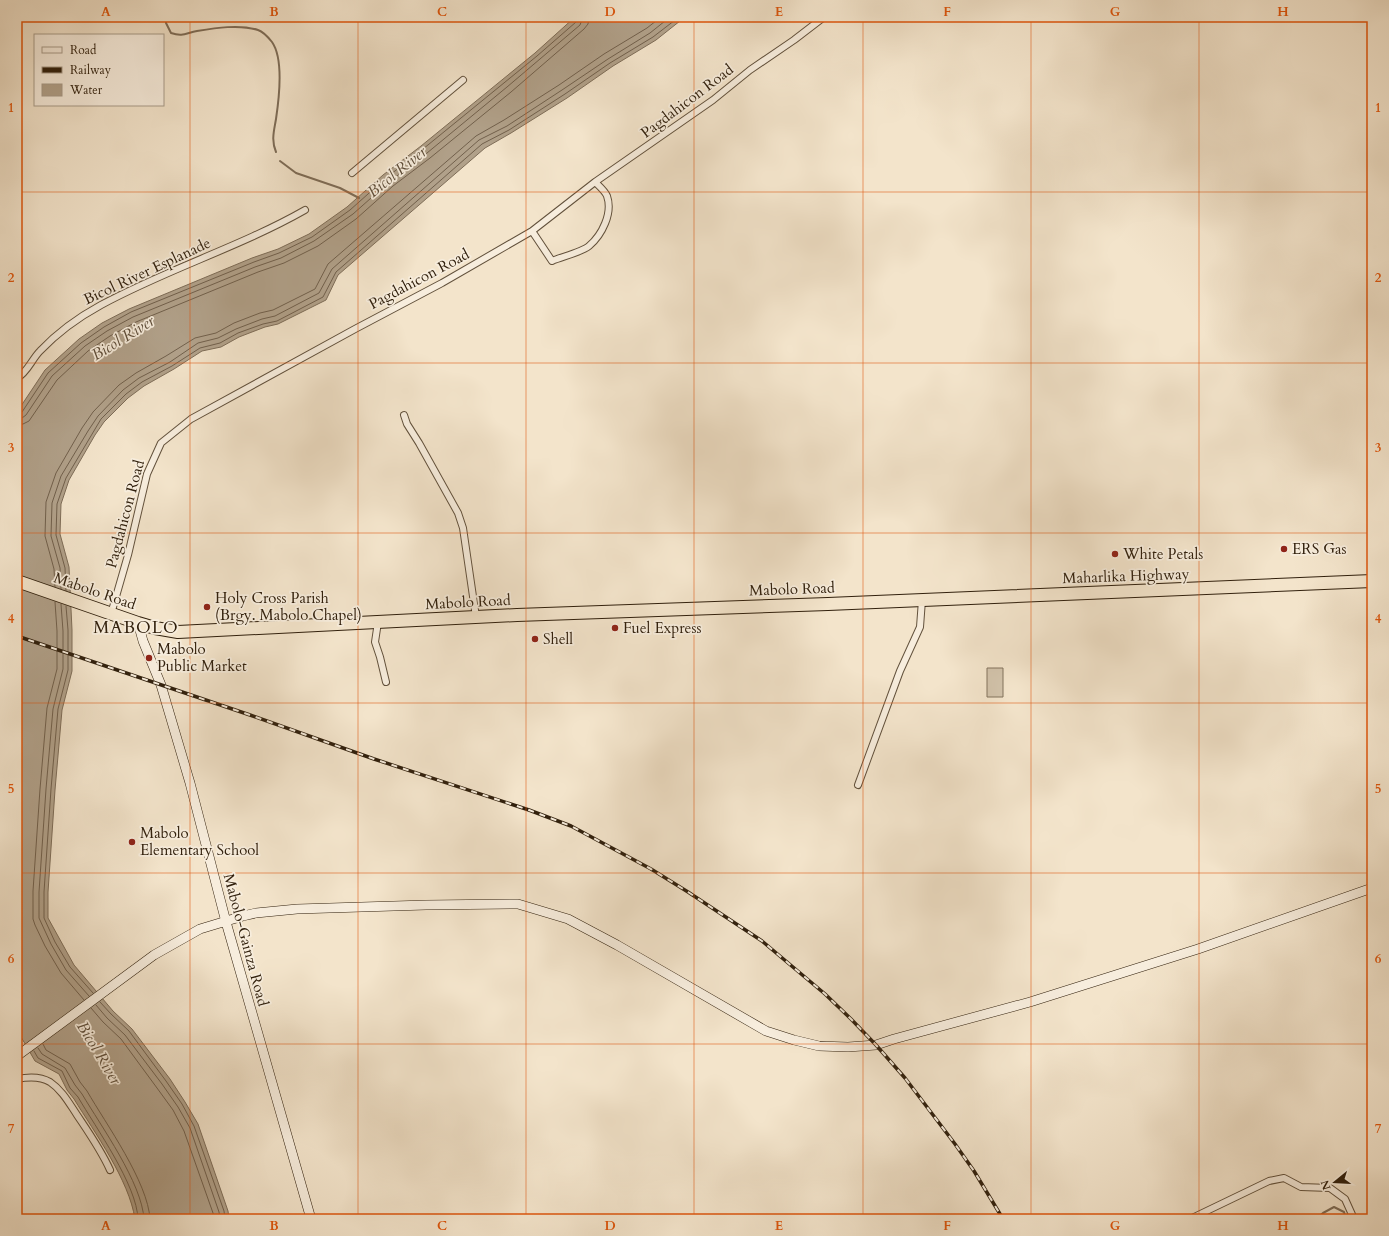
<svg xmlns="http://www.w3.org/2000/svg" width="1389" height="1236" font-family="Cardo,serif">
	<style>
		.green { fill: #d2c3ab; stroke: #82725c }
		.water { fill: #b1a18a; stroke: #7e6d58 }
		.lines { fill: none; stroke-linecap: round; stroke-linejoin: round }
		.shore { stroke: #71604c; stroke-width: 1 }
		.stream { stroke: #7e6d58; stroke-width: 2 }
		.street-casing { stroke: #62513c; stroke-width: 8 }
		.secondary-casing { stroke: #31200d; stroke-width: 10 }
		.highway-casing { stroke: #31200d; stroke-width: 14 }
		.street { stroke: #f7eddd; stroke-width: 6 }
		.secondary { stroke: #f7eddd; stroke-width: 9 }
		.highway { stroke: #f3e4cb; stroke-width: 12 }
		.rail-casing { stroke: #31200d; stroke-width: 3.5 }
		.rail { stroke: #f7eddd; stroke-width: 2; stroke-dasharray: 6; stroke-linecap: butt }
		.grid { fill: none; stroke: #df560c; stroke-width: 1; stroke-opacity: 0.55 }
		.poi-dot { fill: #8f2418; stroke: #f7eddd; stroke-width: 1.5 }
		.labels { text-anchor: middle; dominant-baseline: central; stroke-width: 3.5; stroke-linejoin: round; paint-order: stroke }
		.street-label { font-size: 15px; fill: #31200d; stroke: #f7eddd }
		.poi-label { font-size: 15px; fill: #31200d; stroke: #f7eddd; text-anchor: start }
		.water-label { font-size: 16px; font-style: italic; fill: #5e4d39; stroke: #f7eddd }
		.quarter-label { font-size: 17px; letter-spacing: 1px; fill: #31200d; stroke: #f7eddd }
		.neatline { fill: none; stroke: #df560c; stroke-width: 1.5 }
		.grid-label { font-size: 13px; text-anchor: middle; font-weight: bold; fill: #df560c }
	</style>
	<rect width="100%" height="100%" fill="#f3e4cb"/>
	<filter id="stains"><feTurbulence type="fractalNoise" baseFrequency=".005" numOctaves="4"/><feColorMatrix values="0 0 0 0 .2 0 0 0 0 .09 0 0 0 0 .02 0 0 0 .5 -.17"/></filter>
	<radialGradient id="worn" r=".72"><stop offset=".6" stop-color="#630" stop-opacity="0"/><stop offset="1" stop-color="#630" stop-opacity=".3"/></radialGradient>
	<path class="green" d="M987 668H1003V697H987Z"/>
	<path class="water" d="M575 17H685L656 40 613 66 567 98 511 133 485 148 338 275 326 300 278 324 265 327 239 337 221 347 202 351 174 369 144 386 128 398 104 422 95 435 69 480 61 504 60 534 69 567 72 630V671L62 710 55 790 48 892V918L74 965 113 1011 132 1029 170 1079 185 1102 198 1124 228 1211 229 1219H135C129 1180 95 1133 74 1099L67 1090 59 1074 35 1061 17 1030V412L45 370 79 339 102 323 129 309 252 258 278 249 309 234 347 207 383 175 421 146 535 53Z"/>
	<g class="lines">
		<path class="shore" d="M17 414 22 412 48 373 81 343 104 327 131 312 254 262 279 253 312 237 350 210 386 178 423 149 537 56 576 22 577 17
			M17 419 22 418 26 415 52 376 85 346 107 331 133 317 255 267 281 258 314 241 353 214 389 182 427 153 507 87 580 25 583 17
			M17 425 23 424 29 421 57 380 88 351 110 336 136 322 258 272 284 263 318 246 356 219 393 186 430 158 511 92 584 29 588 24 589 17
			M55 587 54 569 45 536 46 502 56 473 82 428 93 412 119 385 136 373 166 356 195 338 216 333 234 323 260 313 273 310 315 289 328 264 476 136 504 120 559 85 604 54 647 28 661 17
			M61 589 60 568 51 536 52 503 61 476 88 431 98 416 123 390 139 378 170 362 198 343 218 338 236 329 262 319 275 316 319 293 332 269 479 140 507 126 562 90 608 59 650 33 670 17
			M66 591 65 568 56 535 57 504 66 478 101 419 126 394 142 382 172 366 200 348 220 343 238 333 263 324 277 321 323 297 336 272 482 144 509 130 565 94 610 63 653 37 679 17
			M55 602 57 631V669L47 708 40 789 33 891V919L35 925 45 946 61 973 84 1000
			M61 604 63 631V669L53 709 46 789 39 892V918L51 944 66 970 89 996
			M66 606 68 630V670L58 709 51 789 44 892V918L55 942 70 967 93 993
			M100 1002 111 1014 129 1031 166 1081 182 1104 194 1126 224 1211 225 1219
			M96 1005 107 1018 125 1035 162 1084 178 1107 190 1128 219 1212 220 1219
			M91 1008 103 1022 121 1039 157 1088 173 1110 184 1131 213 1213 214 1219
			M43 1044 46 1050 70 1064 80 1082 87 1091C106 1124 148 1182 150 1219
			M38 1048 42 1054 65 1068 75 1085 82 1094C101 1126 142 1183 144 1219
			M34 1051 38 1058 62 1071 70 1088 78 1097C96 1128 137 1185 138 1219"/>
		<path class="stream" d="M166 17V23L171 33C183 37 186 33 197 31 215 28 240 24 258 30 264 32 268 37 272 42 284 59 279 99 276 119 274 131 271 140 276 152
			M280 161 296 173 340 188 359 198
			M1241 1219C1249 1213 1259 1217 1268 1219
			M1316 1219 1323 1213 1334 1207 1344 1212 1346 1219"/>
		<defs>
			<path id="street" d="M352 173 463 80
				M532 231 552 261C561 257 582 252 589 246 602 235 613 213 607 196 605 191 599 186 595 182
				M17 378C27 373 32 359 40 351 57 333 79 317 101 305 167 269 240 247 305 210
				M404 415 407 424 419 443 458 513 463 528 476 617
				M111 614 128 555 147 474 161 443 191 419 355 329 442 283 532 231 595 182 713 100 750 70 794 40 824 17
				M378 622 375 642 380 657 386 682
				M858 785 900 671 920 627 922 600
				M17 1079C27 1077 40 1076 50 1082 62 1090 69 1103 77 1115 89 1133 101 1150 110 1170
				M1190 1219 1269 1181 1284 1178 1301 1187 1330 1188 1345 1199 1354 1219"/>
			<path id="secondary" d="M138 623 143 641 161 685 190 783 226 922 311 1219
				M17 1056 154 955 200 929 243 916 256 913 297 909 426 905 518 904 568 919 617 945 766 1031 794 1040 819 1046 848 1047 876 1045 894 1039 1030 1002 1198 949 1372 888"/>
			<path id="highway" d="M17 581 138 623 155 628 178 632 517 615 828 604 1372 581"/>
		</defs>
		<use href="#street" class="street-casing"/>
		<use href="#secondary" class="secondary-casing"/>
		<use href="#highway" class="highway-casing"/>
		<use href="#street" class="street"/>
		<use href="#secondary" class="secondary"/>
		<use href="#highway" class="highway"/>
		<defs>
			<path id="rail" d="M17 636 250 715 374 759 529 810 571 826 651 869 688 892 762 941 825 994 851 1019 876 1045 905 1078 955 1144 974 1171 1003 1219"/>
		</defs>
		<use href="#rail" class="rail-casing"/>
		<use href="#rail" class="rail"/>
	</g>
	<path class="grid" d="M190 17V1219M358 17V1219M526 17V1219M694 17V1219M863 17V1219M1031 17V1219M1199 17V1219M17 192H1372M17 363H1372M17 533H1372M17 703H1372M17 873H1372M17 1044H1372"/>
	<g class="poi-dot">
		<circle cx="1284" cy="549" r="4"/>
		<circle cx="1115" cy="554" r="4"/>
		<circle cx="207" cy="607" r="4"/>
		<circle cx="615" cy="628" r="4"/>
		<circle cx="535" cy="639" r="4"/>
		<circle cx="149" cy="658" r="4"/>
		<circle cx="132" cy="842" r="4"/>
	</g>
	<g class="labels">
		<g class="street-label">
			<text transform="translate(687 101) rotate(-37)">Pagdahicon Road</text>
			<text transform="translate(147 271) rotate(-25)">Bicol River Esplanade</text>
			<text transform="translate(419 279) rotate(-28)">Pagdahicon Road</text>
			<text transform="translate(125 514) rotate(-75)">Pagdahicon Road</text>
			<text transform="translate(1126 576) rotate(-2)">Maharlika Highway</text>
			<text transform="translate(792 589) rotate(-2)">Mabolo Road</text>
			<text transform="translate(95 591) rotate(19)">Mabolo Road</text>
			<text transform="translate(468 602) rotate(-3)">Mabolo Road</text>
			<text transform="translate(246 940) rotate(75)">Mabolo-Gainza Road</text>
		</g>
		<g class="poi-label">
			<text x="1292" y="549">ERS Gas</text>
			<text x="1123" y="554">White Petals</text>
			<text x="215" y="598">Holy Cross Parish<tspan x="215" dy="17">(Brgy. Mabolo Chapel)</tspan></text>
			<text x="623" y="628">Fuel Express</text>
			<text x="543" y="639">Shell</text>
			<text x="157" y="649">Mabolo<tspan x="157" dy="17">Public Market</tspan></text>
			<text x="140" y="833">Mabolo<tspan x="140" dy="17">Elementary School</tspan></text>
		</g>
		<g class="water-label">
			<text transform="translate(397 172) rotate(-39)">Bicol River</text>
			<text transform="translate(123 338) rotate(-32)">Bicol River</text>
			<text transform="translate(99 1053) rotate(59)">Bicol River</text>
		</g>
		<g class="quarter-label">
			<text x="136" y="627">MABOLO</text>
		</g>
	</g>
	<rect width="1389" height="1236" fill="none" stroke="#f3e4cb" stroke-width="44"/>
	<rect x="34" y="34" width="130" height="72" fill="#f7eddd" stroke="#a89b8a"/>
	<rect x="42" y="47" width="20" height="6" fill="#f7eddd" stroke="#a89b8a"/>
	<text x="70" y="54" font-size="12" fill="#31200d">Road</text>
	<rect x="42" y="67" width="20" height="6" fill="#31200d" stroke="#a89b8a"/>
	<text x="70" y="74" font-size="12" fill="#31200d">Railway</text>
	<rect x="42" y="84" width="20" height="12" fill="#b1a18a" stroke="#a89b8a"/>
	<text x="70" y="94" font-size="12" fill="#31200d">Water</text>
	<g transform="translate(1335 1182) rotate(252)" stroke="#f7eddd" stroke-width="3" paint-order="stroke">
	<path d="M0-3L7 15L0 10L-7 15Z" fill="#31200d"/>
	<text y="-6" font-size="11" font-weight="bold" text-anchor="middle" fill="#31200d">N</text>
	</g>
	<rect x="22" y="22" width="1345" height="1192" class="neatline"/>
	<g class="grid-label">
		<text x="106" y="16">A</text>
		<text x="274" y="16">B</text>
		<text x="442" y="16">C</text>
		<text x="610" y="16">D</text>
		<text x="779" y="16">E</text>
		<text x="947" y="16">F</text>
		<text x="1115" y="16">G</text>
		<text x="1283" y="16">H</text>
		<text x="11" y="112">1</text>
		<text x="1378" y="112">1</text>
		<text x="11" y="282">2</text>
		<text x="1378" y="282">2</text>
		<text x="11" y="452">3</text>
		<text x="1378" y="452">3</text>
		<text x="11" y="623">4</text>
		<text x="1378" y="623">4</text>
		<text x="11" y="793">5</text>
		<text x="1378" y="793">5</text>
		<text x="11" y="963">6</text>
		<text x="1378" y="963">6</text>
		<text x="11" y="1133">7</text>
		<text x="1378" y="1133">7</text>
		<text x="106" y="1230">A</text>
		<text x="274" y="1230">B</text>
		<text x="442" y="1230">C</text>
		<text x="610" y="1230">D</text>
		<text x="779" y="1230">E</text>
		<text x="947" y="1230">F</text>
		<text x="1115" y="1230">G</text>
		<text x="1283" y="1230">H</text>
	</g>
	<rect width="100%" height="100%" filter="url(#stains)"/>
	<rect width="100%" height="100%" fill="url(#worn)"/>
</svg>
